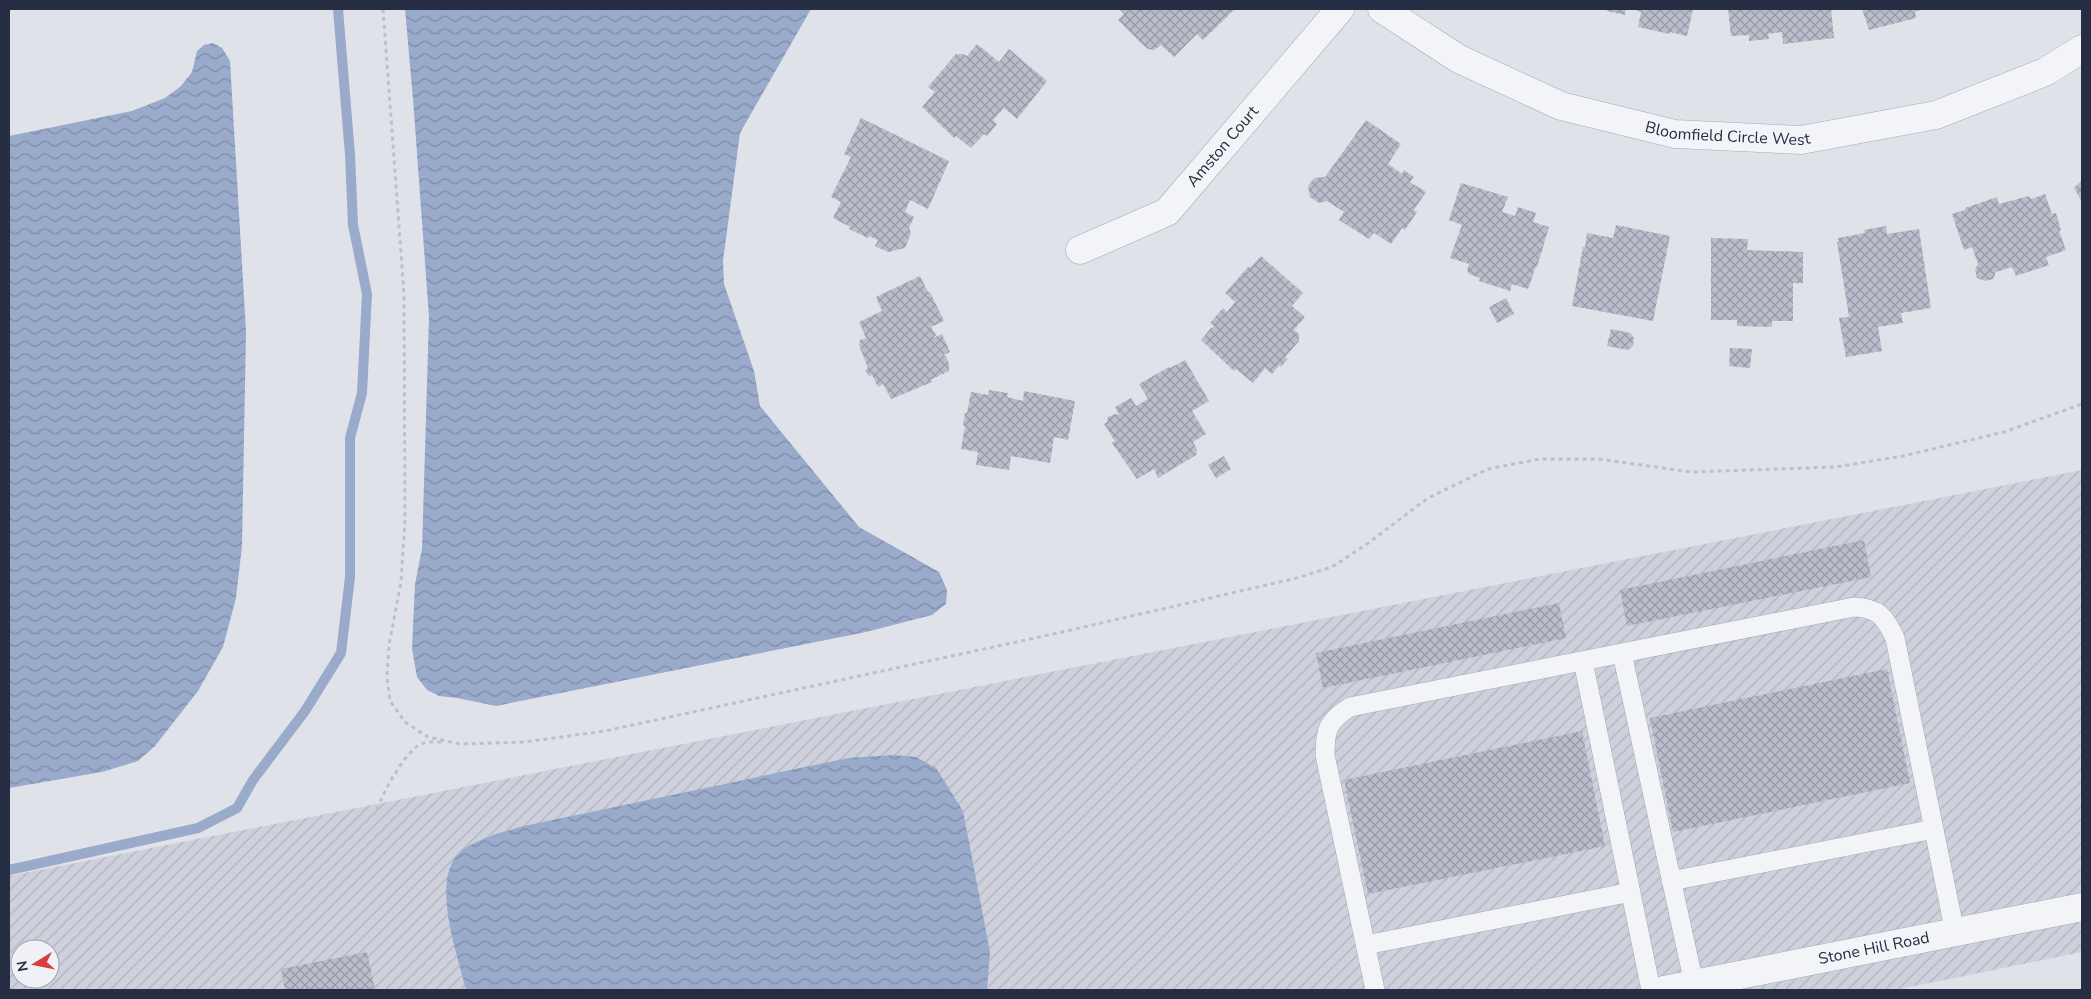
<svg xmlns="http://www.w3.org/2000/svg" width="2091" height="999" font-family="'Nunito Sans',sans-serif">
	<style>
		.industrial { fill: url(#industrial-furrows); fill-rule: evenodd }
		.water { fill: url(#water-waves) }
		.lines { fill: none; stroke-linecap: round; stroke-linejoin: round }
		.stream { stroke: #99aacb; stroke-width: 10 }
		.building { fill: url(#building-cross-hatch) }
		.service-casing { stroke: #a5a8b4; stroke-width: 20 }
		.minor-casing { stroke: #a5a8b4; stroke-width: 29 }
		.path { stroke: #bec0c9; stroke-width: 3; stroke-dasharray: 4 4; stroke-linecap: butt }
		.service { stroke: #f3f4f8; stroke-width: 19 }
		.minor { stroke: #f3f4f8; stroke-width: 28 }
		.labels { text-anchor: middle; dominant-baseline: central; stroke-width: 4; stroke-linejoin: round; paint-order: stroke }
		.street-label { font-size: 16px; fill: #272d42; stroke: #eff1f7 }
	</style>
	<defs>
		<pattern id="industrial-furrows" width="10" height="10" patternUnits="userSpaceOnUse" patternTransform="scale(1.25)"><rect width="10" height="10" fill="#ced1dc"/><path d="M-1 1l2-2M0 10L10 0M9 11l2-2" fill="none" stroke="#b1b4be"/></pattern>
		<pattern id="water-waves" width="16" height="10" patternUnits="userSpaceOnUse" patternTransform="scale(1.25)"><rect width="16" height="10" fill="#99aacb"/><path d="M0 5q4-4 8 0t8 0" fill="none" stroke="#7d8ba6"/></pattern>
		<pattern id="building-cross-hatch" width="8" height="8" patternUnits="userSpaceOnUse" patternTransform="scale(1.25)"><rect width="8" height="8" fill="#babdca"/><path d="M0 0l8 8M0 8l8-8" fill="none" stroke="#979aa6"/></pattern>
	</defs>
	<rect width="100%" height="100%" fill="#e0e2ea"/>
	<path class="industrial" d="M2082 470V952L1895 990H9V876ZM20 949H50V979H20Z"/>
	<path class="water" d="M405 9H811L740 133 723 261 724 284 754 371 760 406 859 527 939 572 947 590 946 604 932 615 866 632 496 706 457 698 439 696 427 690 417 677 412 649 415 584 422 549 429 317 413 99Z
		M213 43 222 48 230 61 246 331 242 546 236 598 223 647 198 691 155 746 138 761 102 772 9 788V136L132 111 165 98 181 86 192 72 197 51 204 45Z
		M894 755 916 757 936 768 963 811 990 952 987 990H466C458 955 427 874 464 849 482 837 503 832 524 826L848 758Z"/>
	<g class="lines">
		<path class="stream" d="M9 870 198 828 237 808 253 780 305 711 341 653 350 577V438L362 393 367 294 353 225 350 155 338 9"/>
	</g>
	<path class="building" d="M1119 9H1235L1203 40 1197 34 1174 57 1161 45 1154 50 1148 49 1141 43 1118 20 1124 14Z
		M1607 9H1626L1625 15 1607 11Z
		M1632 9H1693L1687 36 1670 32V34L1638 27 1641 12Z
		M1728 9H1831L1834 38 1783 44 1782 32 1768 34 1769 39 1749 41V35L1731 36Z
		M1862 9H1923L1915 12 1916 18 1869 30Z
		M977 44 999 62 1009 49 1047 81 1017 119 1004 108 993 120 997 124 987 136 984 134 971 148 956 136 954 138 922 107 935 92 928 87 956 54H963L967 56Z
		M861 118 949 161 928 209 910 200 905 212 914 217 909 228 911 233 905 248 888 252 875 246 878 240 869 236 868 238 849 229 850 227 833 218 841 202 831 197 851 157 844 154Z
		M1366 120 1401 144 1388 164 1402 174 1404 170 1414 177 1410 182 1426 192 1414 210 1417 212 1405 230 1402 228 1391 244 1374 233 1369 239 1339 220 1344 212 1327 201 1319 203 1310 197 1308 186 1314 178 1325 177Z
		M2082 180V202L2074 188Z
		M1461 183 1508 197 1502 212 1515 216 1518 207 1536 213 1533 222 1549 227 1537 267 1536 266 1528 289 1512 284 1510 291 1479 281 1480 278 1469 274 1467 270 1469 264 1450 258 1462 225 1449 220Z
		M2045 194 2052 214 2056 213 2061 230 2059 231 2066 250 2046 257 2049 265 2016 276 2012 267 1996 272 1993 279 1985 281 1977 278 1975 270 1978 264 1972 247 1964 250 1952 214 1965 210V208L1997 197 1999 204 2029 196 2031 199Z
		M1616 225 1670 236 1653 321 1572 306 1583 247H1585L1587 233 1613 238Z
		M1886 226 1887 234 1919 229 1931 308 1901 313 1903 323 1878 327 1882 351 1846 357 1839 318 1849 317 1837 242H1839L1838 238 1865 233 1864 230Z
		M1711 238 1748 239 1747 250 1803 252V283H1793V321H1772V327L1737 326V320H1711Z
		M1261 256 1303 293 1292 306 1305 317 1294 330 1299 334V341L1285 357 1288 359 1281 367 1279 365 1272 374 1265 368 1253 383 1236 369 1234 371 1201 340 1211 328 1215 327 1210 323 1223 308 1227 312 1235 302 1225 293 1248 267 1250 268Z
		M920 276 928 292H930L944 321 931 327 936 335 933 338 942 334 950 352 943 355 946 356 949 364V371L930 380 932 382 891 399 883 384 878 387 872 375 869 376 865 370 868 368 859 345 860 340 866 338 859 322 882 311 876 297Z
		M1506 298 1514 314 1497 323 1489 307Z
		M1611 329 1630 333 1634 338 1633 346 1628 350 1607 346Z
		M1730 348 1752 349 1750 368 1729 366Z
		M1185 360 1209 401 1192 411 1206 434 1193 442 1197 449 1196 455 1158 478 1154 469 1137 479 1112 443 1115 441 1104 424 1107 422 1108 417 1115 414 1119 415 1115 407 1131 398 1136 406 1148 399 1139 384 1169 367 1170 368Z
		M989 390 1008 393 1007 397 1023 401 1024 391 1075 401 1068 440 1054 437 1050 463 1011 456 1009 470 976 465 978 452 961 449 965 426 963 425 965 413H967L971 392 988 395Z
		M1224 456 1231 469 1216 478 1208 465Z
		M1864 540 1871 577 1627 626 1620 590Z
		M1559 603 1566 638 1323 688 1316 653Z
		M1887 669 1910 783 1673 832 1650 718Z
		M1582 731 1605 846 1368 894 1344 780Z
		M367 952 375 990H285L281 969Z"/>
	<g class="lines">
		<defs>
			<path id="service" d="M1622 653 1694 984
				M1583 661 1651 990
				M1671 881 1934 829
				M1366 945 1631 892
				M1375 990 1325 755C1325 729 1328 721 1350 707L1854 607C1879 608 1885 617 1895 638L1955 933"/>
			<g id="minor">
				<path id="s1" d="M1382 9 1459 59 1561 106 1675 134 1801 140 1936 115 2045 72 2082 49"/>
				<path id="s2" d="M1080 250 1167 212 1340 9"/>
				<path id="s3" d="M1664 990 2082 907"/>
			</g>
		</defs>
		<use href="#service" class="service-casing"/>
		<use href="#minor" class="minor-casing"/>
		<path class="path" d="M383 9 404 294 405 520 401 582 389 645 387 678 390 701 405 722 428 737 460 744 525 742 605 731 1058 633 1297 578 1332 567 1367 544 1428 498 1488 469 1540 459H1599L1691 472 1835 467 1903 456 2004 432 2082 404
			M377 809C383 793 407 747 424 743 430 741 437 742 443 742"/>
		<use href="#service" class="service"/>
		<use href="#minor" class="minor"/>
	</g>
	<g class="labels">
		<g class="street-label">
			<text stroke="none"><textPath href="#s1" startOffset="374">Bloomfield Circle West</textPath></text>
			<text stroke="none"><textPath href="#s2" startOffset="181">Amston Court</textPath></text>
			<text stroke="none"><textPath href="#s3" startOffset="214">Stone Hill Road</textPath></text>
		</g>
	</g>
	<rect width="2091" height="999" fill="none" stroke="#272d42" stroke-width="20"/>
	<g transform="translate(35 964) rotate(260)"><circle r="24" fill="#eff1f7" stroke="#9fa3af"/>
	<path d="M0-4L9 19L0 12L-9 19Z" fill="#d53f3e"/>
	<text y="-8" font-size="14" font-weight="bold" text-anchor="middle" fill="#272d42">N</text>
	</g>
</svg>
